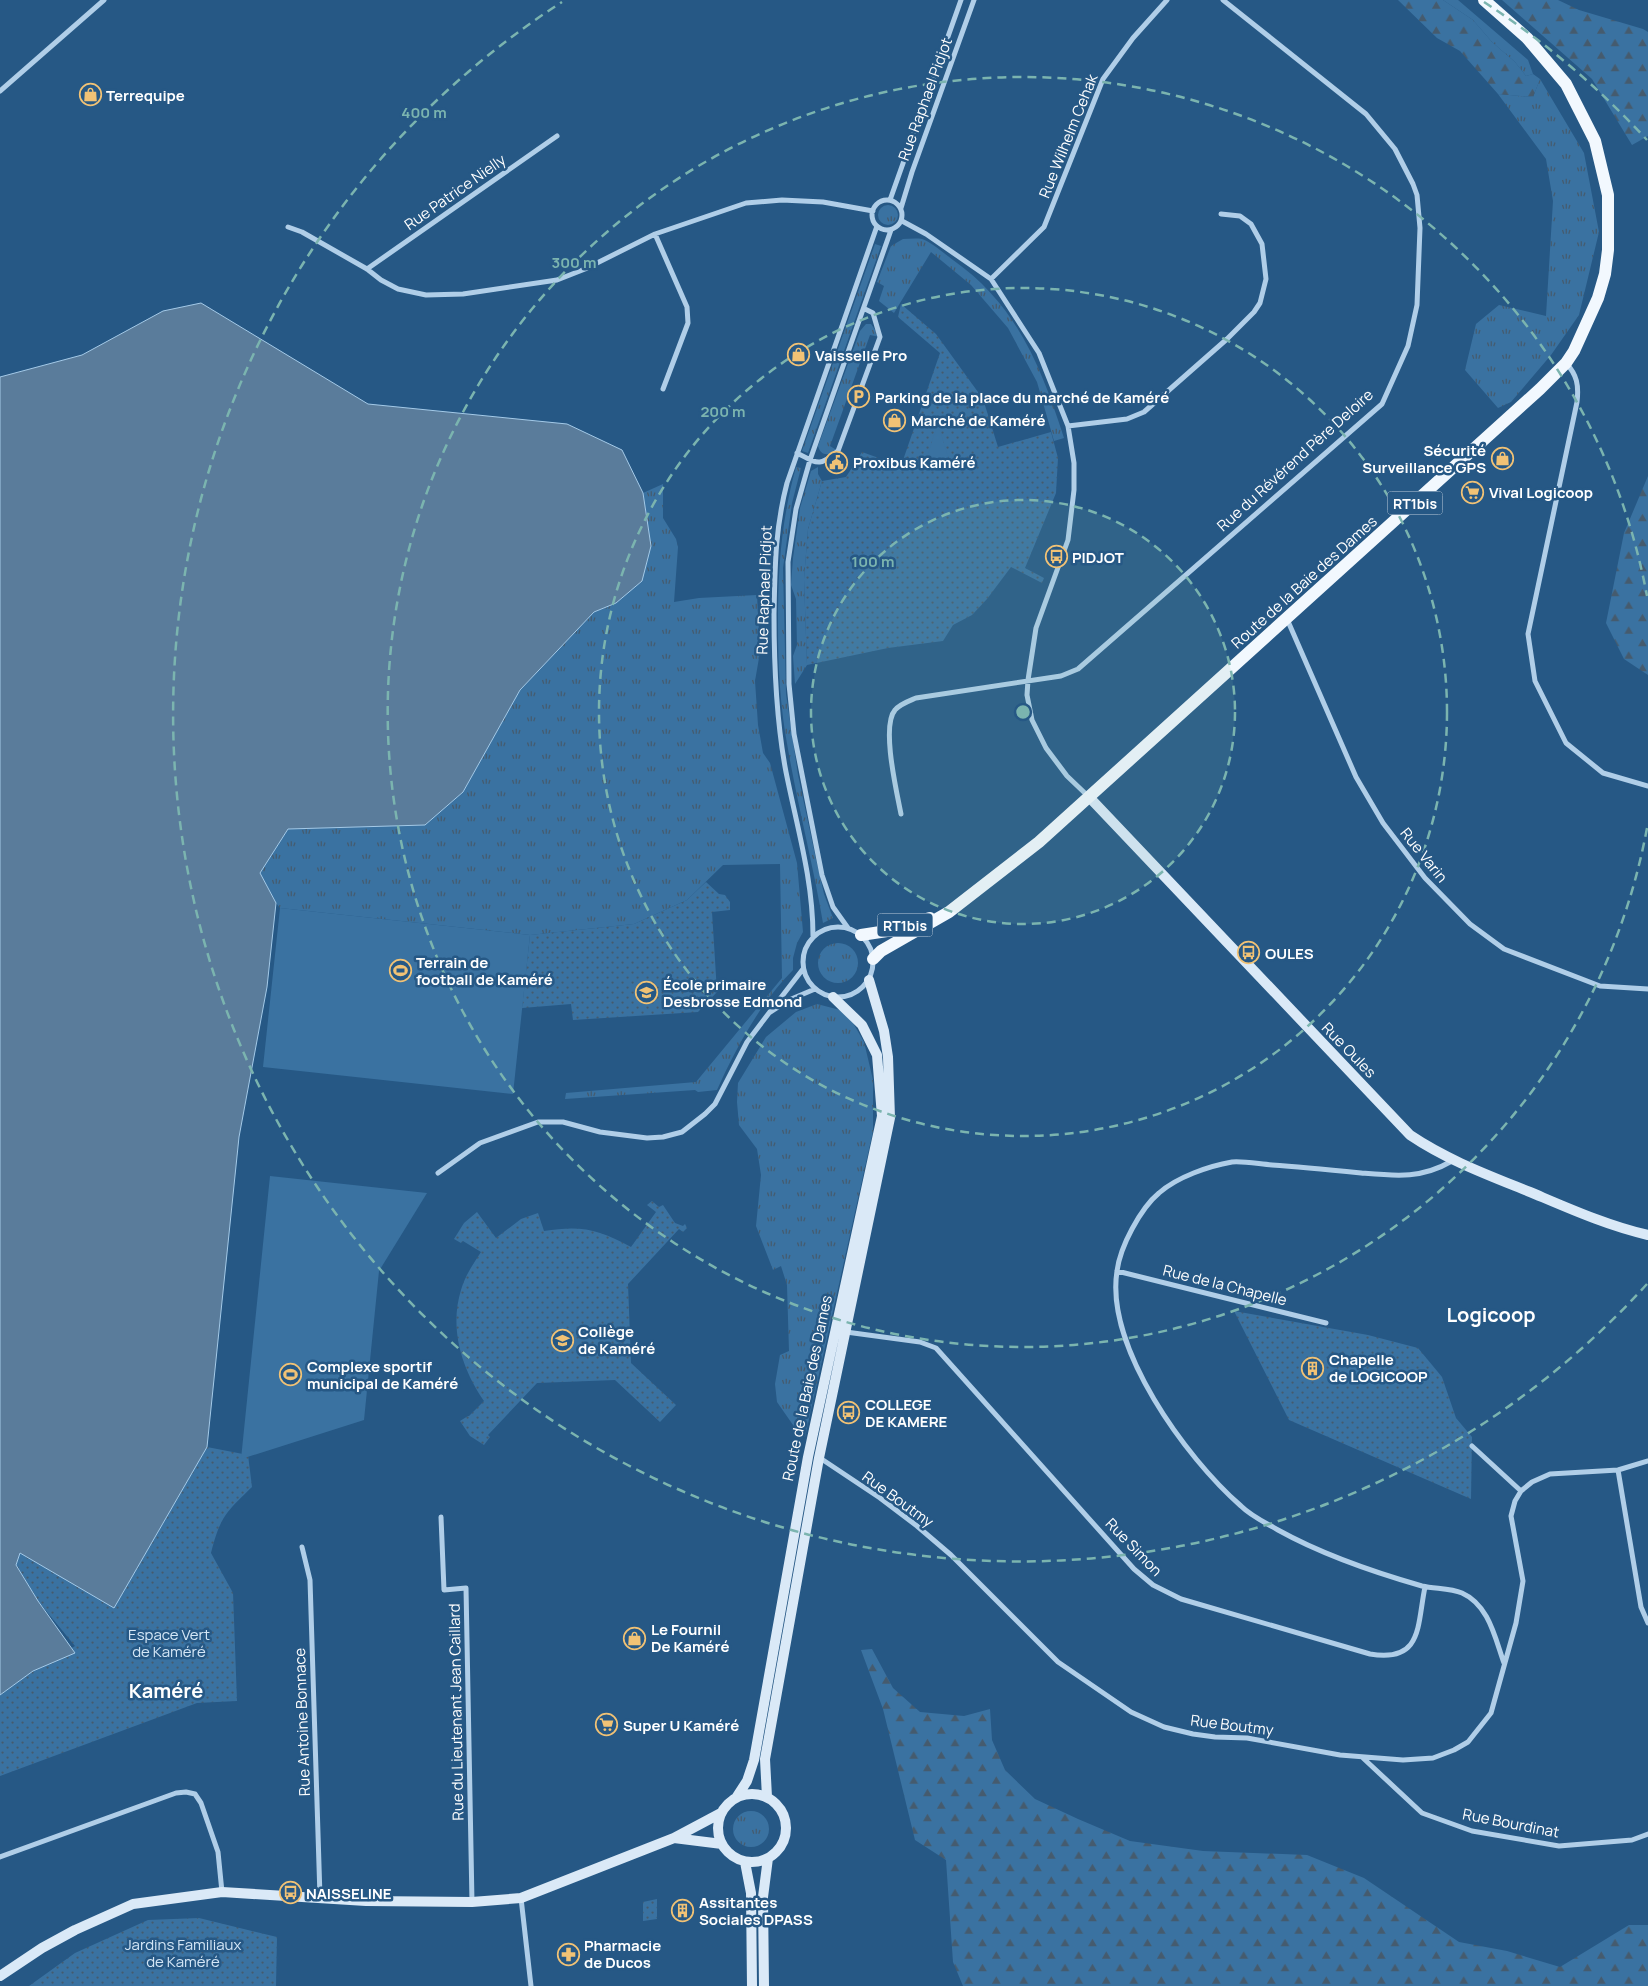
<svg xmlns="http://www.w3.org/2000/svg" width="1648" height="1986" font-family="Manrope,sans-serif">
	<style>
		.grass { fill: url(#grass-tufts) }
		.forest { fill: url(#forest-firs) }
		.park { fill: url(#park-dots) }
		.pitch { fill: #3a72a1 }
		.water { fill: #5a7c9b; stroke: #a4cae8 }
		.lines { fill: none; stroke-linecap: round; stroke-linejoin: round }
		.street { stroke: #b0cee8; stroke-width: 5 }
		.secondary { stroke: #dae9f7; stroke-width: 10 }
		.primary { stroke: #f2f8fe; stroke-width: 12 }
		.ring { fill: none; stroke: #7bb4af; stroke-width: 2.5; stroke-dasharray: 9 6 }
		.labels { text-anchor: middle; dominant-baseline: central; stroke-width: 5; stroke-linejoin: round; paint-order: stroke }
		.shield { fill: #265885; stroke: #becdda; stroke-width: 1 }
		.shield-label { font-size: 14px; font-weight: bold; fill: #fff }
		.poi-label { font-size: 15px; font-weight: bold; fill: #fff; stroke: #265885; text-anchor: start }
		.street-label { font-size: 15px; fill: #fff; stroke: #265885 }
		.park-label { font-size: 15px; fill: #d4e6f6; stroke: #265885 }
		.district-label { font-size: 20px; font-weight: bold; fill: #fff; stroke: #265885 }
		.centre { fill: #7bb4af; stroke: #265885; stroke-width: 2.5 }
		.ring-label { font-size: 15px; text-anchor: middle; font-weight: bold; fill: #7bb4af; stroke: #265885; stroke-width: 5; stroke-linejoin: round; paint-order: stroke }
	</style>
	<defs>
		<pattern id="grass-tufts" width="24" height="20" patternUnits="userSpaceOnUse" patternTransform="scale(1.25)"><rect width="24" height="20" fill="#3a72a1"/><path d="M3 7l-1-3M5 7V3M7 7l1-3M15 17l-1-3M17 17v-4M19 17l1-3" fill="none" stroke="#455b6e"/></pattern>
		<pattern id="forest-firs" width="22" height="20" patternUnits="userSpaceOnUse" patternTransform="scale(1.25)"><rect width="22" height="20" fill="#3a72a1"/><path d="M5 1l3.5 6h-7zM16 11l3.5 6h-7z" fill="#455b6e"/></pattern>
		<pattern id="park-dots" width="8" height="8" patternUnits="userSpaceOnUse" patternTransform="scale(1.25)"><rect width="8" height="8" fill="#3a72a1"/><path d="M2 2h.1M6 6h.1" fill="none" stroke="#455b6e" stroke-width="1.8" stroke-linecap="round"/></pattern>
	</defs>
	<rect width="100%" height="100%" fill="#265885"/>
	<path class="grass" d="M1443 0H1458L1528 60 1533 74 1526 76 1515 62 1492 42 1473 20Z
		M1540 79 1584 153 1599 232 1579 315 1551 355 1511 402 1498 408 1465 370 1476 324 1499 305 1546 316 1553 201 1546 159 1498 94 1533 97Z
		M878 215a10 10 0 1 1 20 0a10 10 0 1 1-20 0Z
		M903 239C909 239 916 238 922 239 930 241 946 255 953 260 1017 305 1041 367 1064 438L1054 441 1037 382 1008 328 971 285 931 252 894 313 879 301 884 286 877 282 891 246Z
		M875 244 881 246 808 453 802 451Z
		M866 324H871L880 337 870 335 830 446 838 451C829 455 821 457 818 446L860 331Z
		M796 467 801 468 792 503 783 568 786 694 798 775 814 850 824 894 833 918 823 923C813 864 798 807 788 749 780 707 778 666 778 624 778 568 781 522 796 467Z
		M818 467V474L822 481 808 529 804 579 807 665 795 684 793 656 797 645 796 599 791 585 793 558 800 508 811 471Z
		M663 484V518L676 539 678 547 674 602 699 598 757 595 760 652 755 681 758 725 763 753 770 763 797 863 803 932 797 943 793 958V970C760 1003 736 1048 717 1090L698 1092 695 1090 565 1099 566 1093 696 1082 782 978 780 864 723 865 687 900 634 924 530 935 280 908 276 903 260 873 288 829 425 825 463 792 520 690 594 612 616 603 651 546 643 493Z
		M818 963a20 20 0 1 1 40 0a20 20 0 1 1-40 0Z
		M817 1004 840 1010 853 1023 864 1042 873 1080V1131L805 1437 800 1435 777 1402 775 1384 780 1355 789 1351 787 1285 781 1266 773 1270 756 1226 761 1175 757 1149 739 1125 737 1102 738 1083 766 1037 796 1012Z
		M733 1829a18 18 0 1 1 36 0a18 18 0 1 1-36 0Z"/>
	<path class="forest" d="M1398 0H1443L1473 20 1492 42 1515 62 1526 76 1533 74 1540 79 1533 97 1498 94 1460 51 1437 38Z
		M1502 0H1558L1579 10 1643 29 1648 32V136L1632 145 1592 79Z
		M1648 476V675L1624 659 1606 623 1624 533Z
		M872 1649 893 1688 920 1712 964 1716 990 1709 992 1740 1005 1770 1035 1799 1078 1819 1130 1841 1203 1851 1307 1855 1364 1878 1459 1942 1507 1951 1560 1967 1629 1925H1648V1986H963L953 1962 946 1860 915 1840 883 1709 861 1650Z"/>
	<path class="park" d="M901 304 936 334 983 399 998 447 1051 432 1058 458 1056 493 1025 568 1044 578 1042 583 1011 567 987 599 972 615 953 625 943 641 888 648 807 665 804 579 808 529 822 481 846 477 862 452 901 466 940 353 898 317Z
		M706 882 719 894 725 895 730 902V910L712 912 717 992 698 1012 573 1020 571 1004 522 1008 530 935 634 924 687 900Z
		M652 1201 659 1207 663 1205 675 1223 683 1226 685 1224 687 1228 683 1232 679 1229 628 1284 631 1363 676 1405 660 1422 615 1380 537 1383 488 1435 490 1437 484 1445 470 1436 460 1421 468 1416H469L484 1401C462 1369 449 1329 461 1290 465 1276 473 1264 481 1252L463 1241 461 1243 454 1239 464 1223 477 1212 496 1238 521 1219 538 1213 544 1231C581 1225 598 1229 631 1247L656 1212 647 1205Z
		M1234 1311 1368 1335 1418 1348 1442 1377 1456 1418 1472 1437 1471 1499 1289 1420Z
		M207 1447 248 1455 252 1487C226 1512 220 1517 211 1553L233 1593 237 1701 197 1703 0 1776V1695L33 1671 75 1646 38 1601 16 1564 20 1553 114 1607Z
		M657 1899V1919L643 1921V1902Z
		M199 1918 277 1937 276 1986H29L75 1953 148 1920Z"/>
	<path class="pitch" d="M938 424 950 463 927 467 925 462Z
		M280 908 530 935 513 1094 263 1067Z
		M270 1176 427 1193 379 1271 364 1420 241 1459Z"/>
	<path class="water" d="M201 303 368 404 567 424 622 450 643 493 651 546 642 581 616 603 594 612 520 690 463 792 425 825 288 829 260 873 276 903 267 987 239 1137 207 1447 114 1608 20 1553 16 1565 38 1601 75 1653 33 1671 0 1695V377L82 355 163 311Z"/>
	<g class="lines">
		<path class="street" d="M0 91 104 0
			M872 215a15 15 0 1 1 30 0a15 15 0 1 1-30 0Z
			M890 200 961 0
			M901 208 912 172 974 0
			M902 221 926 234 991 279 1039 353 1068 426 1074 463V490L1068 540 1036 628 1028 680 1027 695 1032 720 1046 748 1067 776 1089 797
			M288 227 302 232 367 269 381 280 398 289 426 295 463 294 557 280 585 269 655 234 746 203 782 200 823 202 873 211
			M655 234 687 307 688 323 663 389
			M367 269 557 136
			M991 279 1044 227 1103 79 1133 38 1167 0
			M1566 363C1577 375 1579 385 1577 402L1528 634 1535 681 1566 743 1603 773 1648 786
			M1068 426 1127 419 1144 412 1227 339 1254 312 1260 303 1266 279 1262 244 1251 224 1240 216 1221 214
			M797 453C818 464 819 467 838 451L880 337 873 313 865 309
			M1287 619 1356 777 1383 823 1425 878 1470 924 1504 949 1600 986 1648 989
			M901 814C897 793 881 726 895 710 900 704 909 701 916 698L1061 676 1078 669 1382 404 1408 346 1417 305 1420 228 1417 195 1413 184 1395 149 1366 114 1223 0
			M803 962a35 35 0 1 1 70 0a35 35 0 1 1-70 0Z
			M848 928 833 907 822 875 794 734 789 684 788 562 796 509 810 460 891 230
			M813 936C813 880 797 827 786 772 776 720 774 667 774 614 775 567 775 529 787 483L877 226
			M803 969 769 1013 789 1000 815 989
			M1452 1161C1421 1179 1396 1176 1361 1173 1331 1170 1301 1167 1272 1165 1259 1164 1244 1161 1232 1162 1209 1166 1177 1177 1159 1193 1148 1202 1139 1216 1132 1229 1125 1242 1119 1256 1117 1271 1105 1347 1186 1458 1241 1506 1251 1516 1266 1523 1278 1530 1323 1555 1373 1572 1422 1586 1435 1589 1450 1588 1462 1593 1489 1605 1495 1638 1504 1663
			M438 1173 480 1143 538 1122H563L600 1132 647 1138 663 1137 682 1132 705 1114 715 1104 747 1042 769 1013
			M1117 1271 1326 1323
			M846 1332 920 1342 936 1348 1134 1569 1153 1585 1181 1599 1370 1654C1423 1663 1417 1625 1425 1587
			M1472 1446 1521 1491
			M820 1458 880 1498 917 1526 951 1555 1058 1662 1131 1712 1164 1727 1193 1734 1215 1737 1247 1738 1340 1755 1403 1760 1433 1758 1454 1750 1468 1742 1491 1713 1516 1623 1523 1581 1511 1516 1515 1501 1521 1491 1532 1482 1550 1474 1618 1470 1648 1461
			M1618 1470 1641 1607 1648 1623
			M441 1517 444 1590 466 1588 472 1902
			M302 1547 310 1580 320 1897
			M1363 1758 1422 1813 1472 1831 1559 1846 1632 1840 1648 1834
			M0 1857 176 1793 186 1792 195 1794 201 1803 218 1852 222 1892
			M521 1898 531 1986"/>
		<path class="secondary" d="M1090 798 1410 1135C1447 1160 1488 1175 1530 1192 1568 1208 1608 1226 1648 1235
			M718 1828a34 34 0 1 1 68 0a34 34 0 1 1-68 0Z
			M767 1797 765 1759 819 1458 890 1118 888 1057 884 1031 869 980
			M736 1798 747 1781 754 1760 808 1457 882 1116 877 1055 862 1025 833 997
			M674 1838 722 1844
			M745 1862 751 1893 752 1986
			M0 1976 42 1948 75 1930 133 1904 222 1892 366 1901 472 1902 521 1898 674 1838 721 1813
			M764 1986 763 1897 768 1858"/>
		<path class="primary" d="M861 935 887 931 930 918
			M873 959 881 951 949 912 1039 842 1540 389 1566 363 1574 351 1598 298 1605 274 1608 250V195L1595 141 1566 84 1527 38 1484 0"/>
	</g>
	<circle cx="1023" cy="712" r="212" fill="#7bb4af" fill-opacity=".12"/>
	<g class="ring">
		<circle cx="1023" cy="712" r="212"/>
		<circle cx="1023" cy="712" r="424"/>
		<path d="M1647 828A635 635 0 1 1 1647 596"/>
		<path d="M1647 1284A847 847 0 1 1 562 2M1484 2A847 847 0 0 1 1647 140"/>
	</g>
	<defs>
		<symbol id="shop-ring" viewBox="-11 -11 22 22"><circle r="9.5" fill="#265885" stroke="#f1c275" stroke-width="1.5"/><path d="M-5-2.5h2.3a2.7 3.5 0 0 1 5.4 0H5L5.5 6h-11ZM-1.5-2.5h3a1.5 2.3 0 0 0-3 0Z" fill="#f1c275"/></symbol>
		<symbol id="parking-ring" viewBox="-11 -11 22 22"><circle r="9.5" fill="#265885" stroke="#f1c275" stroke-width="1.5"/><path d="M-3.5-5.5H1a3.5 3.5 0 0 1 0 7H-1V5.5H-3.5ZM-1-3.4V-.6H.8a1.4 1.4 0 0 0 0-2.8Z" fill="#f1c275"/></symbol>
		<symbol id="civic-ring" viewBox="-11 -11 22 22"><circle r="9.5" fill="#265885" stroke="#f1c275" stroke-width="1.5"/><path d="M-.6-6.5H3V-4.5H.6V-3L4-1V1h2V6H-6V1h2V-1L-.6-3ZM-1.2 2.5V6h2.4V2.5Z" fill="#f1c275"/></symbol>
		<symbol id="supermarket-ring" viewBox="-11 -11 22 22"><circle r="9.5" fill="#265885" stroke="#f1c275" stroke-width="1.5"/><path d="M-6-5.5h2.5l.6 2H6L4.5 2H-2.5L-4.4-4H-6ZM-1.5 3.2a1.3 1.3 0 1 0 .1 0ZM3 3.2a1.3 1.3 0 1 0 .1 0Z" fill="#f1c275"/></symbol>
		<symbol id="bus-ring" viewBox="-11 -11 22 22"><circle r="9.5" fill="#265885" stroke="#f1c275" stroke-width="1.5"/><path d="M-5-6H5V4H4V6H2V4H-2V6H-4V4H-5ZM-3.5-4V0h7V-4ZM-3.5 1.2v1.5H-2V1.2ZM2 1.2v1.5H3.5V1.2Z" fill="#f1c275"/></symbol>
		<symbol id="stadium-ring" viewBox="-11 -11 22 22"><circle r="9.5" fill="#265885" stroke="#f1c275" stroke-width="1.5"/><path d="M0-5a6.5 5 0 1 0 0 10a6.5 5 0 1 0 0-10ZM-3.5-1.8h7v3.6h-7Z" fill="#f1c275"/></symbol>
		<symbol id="school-ring" viewBox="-11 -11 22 22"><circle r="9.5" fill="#265885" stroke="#f1c275" stroke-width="1.5"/><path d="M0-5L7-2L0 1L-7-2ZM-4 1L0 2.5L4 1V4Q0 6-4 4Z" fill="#f1c275"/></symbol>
		<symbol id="building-ring" viewBox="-11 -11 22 22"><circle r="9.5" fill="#265885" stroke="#f1c275" stroke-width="1.5"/><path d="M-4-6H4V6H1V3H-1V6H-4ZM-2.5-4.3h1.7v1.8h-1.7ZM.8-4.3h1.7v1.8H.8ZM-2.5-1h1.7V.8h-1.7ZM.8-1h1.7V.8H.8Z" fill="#f1c275"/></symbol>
		<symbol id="pharmacy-ring" viewBox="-11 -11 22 22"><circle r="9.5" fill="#265885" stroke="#f1c275" stroke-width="1.5"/><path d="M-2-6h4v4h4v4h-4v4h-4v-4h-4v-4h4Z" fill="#f1c275"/></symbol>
	</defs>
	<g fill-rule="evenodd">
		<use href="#shop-ring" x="78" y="82" width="25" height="25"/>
		<use href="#shop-ring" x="786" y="342" width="25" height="25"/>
		<use href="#parking-ring" x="846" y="384" width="25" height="25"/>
		<use href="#shop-ring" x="882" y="408" width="25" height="25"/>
		<use href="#shop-ring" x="1490" y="446" width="25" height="25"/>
		<use href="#civic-ring" x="824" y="450" width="25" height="25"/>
		<use href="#supermarket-ring" x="1460" y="480" width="25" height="25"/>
		<use href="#bus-ring" x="1044" y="544" width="25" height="25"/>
		<use href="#bus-ring" x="1236" y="940" width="25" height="25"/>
		<use href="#stadium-ring" x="388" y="958" width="25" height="25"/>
		<use href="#school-ring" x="634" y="980" width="25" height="25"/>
		<use href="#school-ring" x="550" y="1328" width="25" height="25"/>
		<use href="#building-ring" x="1300" y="1356" width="25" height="25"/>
		<use href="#stadium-ring" x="278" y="1362" width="25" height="25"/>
		<use href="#bus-ring" x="836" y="1400" width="25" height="25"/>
		<use href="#shop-ring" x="622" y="1626" width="25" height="25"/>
		<use href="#supermarket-ring" x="594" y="1712" width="25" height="25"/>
		<use href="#bus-ring" x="278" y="1880" width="25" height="25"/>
		<use href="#building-ring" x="670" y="1898" width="25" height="25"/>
		<use href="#pharmacy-ring" x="556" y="1942" width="25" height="25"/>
	</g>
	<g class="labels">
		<g class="shield">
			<rect x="1387.5" y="491.5" width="55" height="23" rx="4"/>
			<rect x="877.5" y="913.5" width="55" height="23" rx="4"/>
		</g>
		<g class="shield-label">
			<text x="1415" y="503">RT1bis</text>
			<text x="905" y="925">RT1bis</text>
		</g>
		<g class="poi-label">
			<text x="106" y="95">Terrequipe</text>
			<text x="815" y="355">Vaisselle Pro</text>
			<text x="875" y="397">Parking de la place du marché de Kaméré</text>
			<text x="911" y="420">Marché de Kaméré</text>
			<text x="1486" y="450" text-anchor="end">Sécurité<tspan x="1486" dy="17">Surveillance GPS</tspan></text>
			<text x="853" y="462">Proxibus Kaméré</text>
			<text x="1489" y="492">Vival Logicoop</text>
			<text x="1072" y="557">PIDJOT</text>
			<text x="1265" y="953">OULES</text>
			<text x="416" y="962">Terrain de<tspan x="416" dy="17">football de Kaméré</tspan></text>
			<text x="663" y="984">École primaire<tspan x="663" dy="17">Desbrosse Edmond</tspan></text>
			<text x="578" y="1331">Collège<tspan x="578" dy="17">de Kaméré</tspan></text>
			<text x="1329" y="1359">Chapelle<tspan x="1329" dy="17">de LOGICOOP</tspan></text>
			<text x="307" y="1366">Complexe sportif<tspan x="307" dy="17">municipal de Kaméré</tspan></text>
			<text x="865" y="1404">COLLEGE<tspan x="865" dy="17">DE KAMERE</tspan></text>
			<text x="651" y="1629">Le Fournil<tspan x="651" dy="17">De Kaméré</tspan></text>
			<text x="623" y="1725">Super U Kaméré</text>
			<text x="306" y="1893">NAISSELINE</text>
			<text x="699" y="1902">Assitantes<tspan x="699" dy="17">Sociales DPASS</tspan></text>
			<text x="584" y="1945">Pharmacie<tspan x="584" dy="17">de Ducos</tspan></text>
		</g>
		<g class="street-label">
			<text transform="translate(925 99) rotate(-70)">Rue Raphael Pidjot</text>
			<text transform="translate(1068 136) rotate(-68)">Rue Wilhelm Cehak</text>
			<text transform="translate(455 192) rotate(-35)">Rue Patrice Nielly</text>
			<text transform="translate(1295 460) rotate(-42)">Rue du Révérend Père Deloire</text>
			<text transform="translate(1304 582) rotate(-42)">Route de la Baie des Dames</text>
			<text transform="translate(764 590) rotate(-88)">Rue Raphael Pidjot</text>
			<text transform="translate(1424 855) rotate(51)">Rue Varin</text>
			<text transform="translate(1349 1050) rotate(46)">Rue Oules</text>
			<text transform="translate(1225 1285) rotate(14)">Rue de la Chapelle</text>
			<text transform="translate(807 1388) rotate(-78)">Route de la Baie des Dames</text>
			<text transform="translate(898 1499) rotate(36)">Rue Boutmy</text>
			<text transform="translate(1134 1547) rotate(46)">Rue Simon</text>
			<text transform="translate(456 1712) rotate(-91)">Rue du Lieutenant Jean Caillard</text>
			<text transform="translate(302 1722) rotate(-92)">Rue Antoine Bonnace</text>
			<text transform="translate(1232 1725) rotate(7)">Rue Boutmy</text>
			<text transform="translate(1511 1823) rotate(11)">Rue Bourdinat</text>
		</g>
		<g class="park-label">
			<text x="169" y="1634">Espace Vert<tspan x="169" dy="17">de Kaméré</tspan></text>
			<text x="183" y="1944">Jardins Familiaux<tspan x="183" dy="17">de Kaméré</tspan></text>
		</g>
		<g class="district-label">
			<text x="1491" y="1314">Logicoop</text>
			<text x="166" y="1690">Kaméré</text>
		</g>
	</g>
	<circle cx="1023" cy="712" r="8" class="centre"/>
	<g class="ring-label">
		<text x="424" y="118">400 m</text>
		<text x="574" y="268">300 m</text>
		<text x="723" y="417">200 m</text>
		<text x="873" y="567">100 m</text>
	</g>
</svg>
